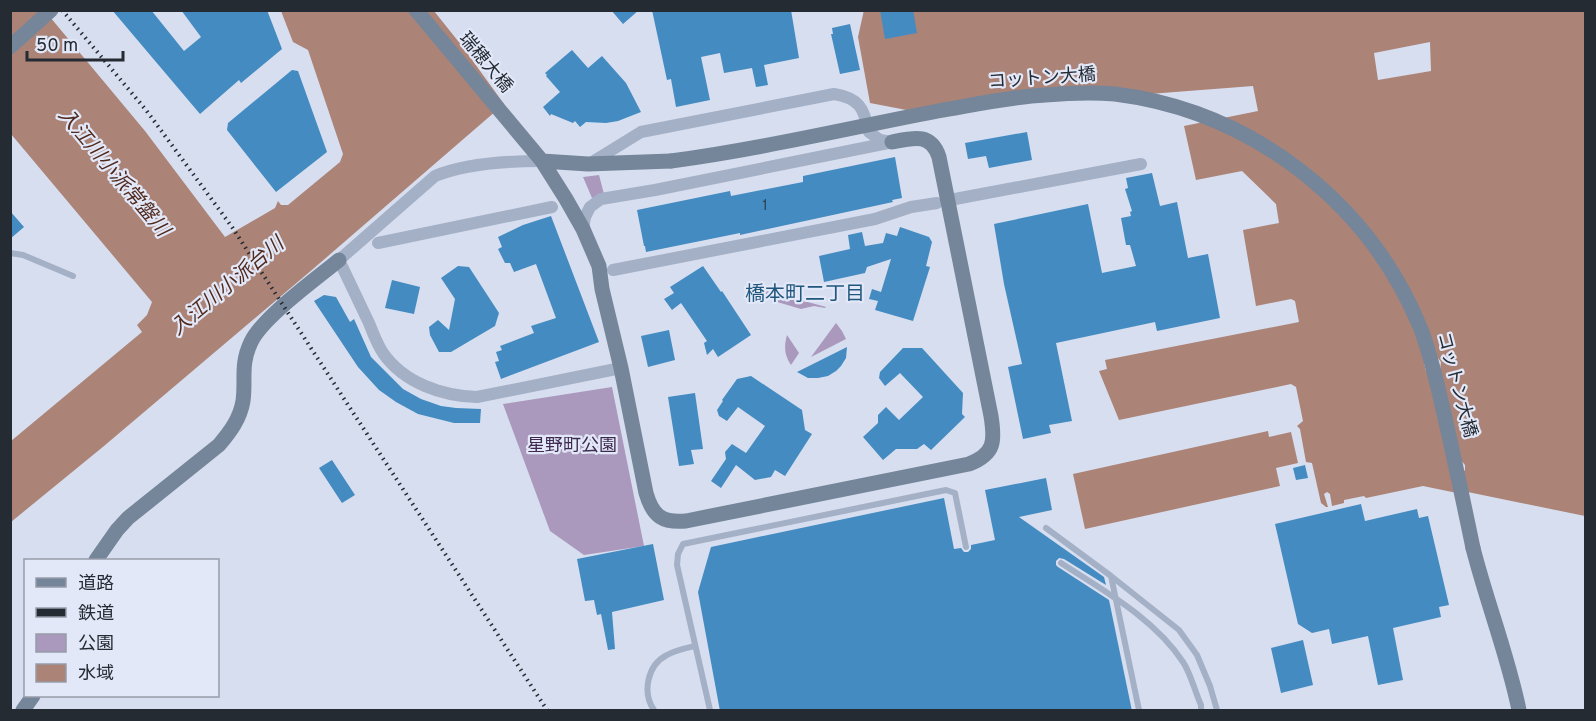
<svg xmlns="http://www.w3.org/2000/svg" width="1596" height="721" font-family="Overpass,'Noto Sans JP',sans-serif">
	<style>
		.green { fill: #ab98bd }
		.water { fill: #ab8377; fill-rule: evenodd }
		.building { fill: #438bc1 }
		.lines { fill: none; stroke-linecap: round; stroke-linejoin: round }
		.lane { stroke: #a4b0c6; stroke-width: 6 }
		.street { stroke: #a4b0c6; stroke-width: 12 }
		.secondary { stroke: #75869a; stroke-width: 15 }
		.rail { stroke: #252b32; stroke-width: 4; stroke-dasharray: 1.5 4.5; stroke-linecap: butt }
		.lane-bridge { stroke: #a4b0c6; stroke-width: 6 }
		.secondary-bridge { stroke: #75869a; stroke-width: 15 }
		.labels { text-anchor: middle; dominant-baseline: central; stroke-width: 4.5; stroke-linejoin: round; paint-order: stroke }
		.number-label { font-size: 15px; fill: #2c4356 }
		.street-label { font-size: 18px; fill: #252b32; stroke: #e2e8f8 }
		.park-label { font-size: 18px; fill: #3e2a4f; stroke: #e2e8f8 }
		.water-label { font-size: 20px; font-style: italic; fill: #512a1d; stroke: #e2e8f8 }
		.neighbourhood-label { font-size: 20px; fill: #22577d; stroke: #e2e8f8 }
	</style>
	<rect width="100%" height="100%" fill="#d7deef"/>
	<path class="green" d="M599 175 604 194 592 198 583 177Z
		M760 289 826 307 825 308 814 306 801 309 767 299Z
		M836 323 842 331 846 339 811 357Z
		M787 335 799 353 791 365C784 355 784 346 787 335Z
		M612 387 644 546 584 555 550 531 503 404Z"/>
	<path class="water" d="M864 10 1585 11V516L1458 490 1457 493 1423 486 1366 498 1364 496 1344 500V503L1332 506 1330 494 1327 492 1324 494 1328 507H1326L1321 503 1312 463 1306 462 1300 429 1297 426 1303 421 1296 387 1291 384 1119 420 1099 371 1107 369 1105 360 1299 322 1295 301 1291 299 1256 306 1243 230 1279 223 1276 204 1242 171 1196 180 1184 126 1258 111 1253 86 917 112 870 103 858 37ZM1430 42 1431 71 1378 80 1374 53ZM1437 357 1441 362 1440 370 1429 373 1426 371 1424 363ZM1460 459 1465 465V470L1462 474 1450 473 1448 464Z
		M11 11H45L145 131 225 237 275 208 278 201 281 205H288L340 162 343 154 308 50 293 42 281 11H434L462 46 504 104 313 269 104 446 11 522V441L142 332 137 325 147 315 152 302 11 134Z
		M1268 431 1269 437 1291 432 1298 463 1276 468 1280 486 1085 529 1073 474Z"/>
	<path class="building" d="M112 10H151L184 51 201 37 181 10H267L282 49 241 83 239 80 200 114Z
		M611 10H639L623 24Z
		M652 10H791L799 58 764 65 768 85 756 87 752 68 724 73 720 53 701 57 710 100 676 107 671 79 667 80Z
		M880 10H913L917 33 885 39Z
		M850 24 860 70 840 74 831 34H833L832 28Z
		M572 50 588 68 602 56 626 83 641 112 618 121 606 123 586 122 580 127 575 121 573 123 551 114 550 116 543 107 560 92 546 76 547 75 545 73Z
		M292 70 298 71 327 152 276 192 227 130 228 123Z
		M1027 132 1032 160 989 168 986 156 968 159 965 143Z
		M895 157 902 198 892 200 893 202 740 235V233L646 252 645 246H644L637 210 730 191 731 196 803 182V176Z
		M1152 173 1160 206 1177 202 1188 258 1208 254 1220 318 1157 331 1155 322 1056 343 1072 421 1049 425 1051 433 1023 439 1008 367 1022 364 1004 284 994 224 1088 204 1102 273 1136 266 1130 245H1126L1121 218 1131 216 1130 212 1132 211 1125 189 1128 188 1126 178Z
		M10 211 24 227 10 239Z
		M551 216 599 342 501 379 495 362 499 361 496 352 502 350 500 346 534 333 531 326 556 318 536 264 514 272 510 263H505L498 249 502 247 498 237 523 225Z
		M900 227 929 237 932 242 926 266 930 267 913 321 875 310 878 301 869 299 872 289 881 292 891 259 867 267 865 273 824 282 819 256 850 249 848 235 862 232 865 246 883 243 886 233 897 236Z
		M458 266 469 267 499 313 495 326 451 352H439L430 335 429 327 438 320 449 330 455 299 441 278Z
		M703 266 721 292 722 291 751 335 718 357 713 349 707 355 704 343 707 341 681 303 672 310 664 299 674 293 670 287Z
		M392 280 420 287 414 314 385 308Z
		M324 295 336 297 350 322 354 319 371 357 403 389 421 399 441 406 456 408 481 409 480 423H454L418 414 396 402 379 390 358 367 314 301Z
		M669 330 675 360 648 367 641 336Z
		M847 347 846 358 841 366 836 371 828 376 818 378H808L797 372Z
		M903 348H922L963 393 962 414 965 417 931 450 924 444 917 449H896L883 460 863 437 878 423V415L886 407 899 420 923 397 900 373 885 386 879 378 880 372Z
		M751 376 802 410 805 430 812 434 785 476 775 470 771 477 755 480 736 465 721 488 711 481 726 459 725 452 732 444 746 453 765 426 738 407 727 421 719 416 717 410 723 401 722 400 737 379Z
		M695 393 703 449 691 450 694 464 679 466 668 397Z
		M332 460 355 495 342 503 319 468Z
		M1305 465 1308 478 1296 480 1293 468Z
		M1046 478 1052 510 1019 517 1104 577 1106 585 1064 559 1059 558 1056 561V565L1058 567 1109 600 1132 711H720L698 592 711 547 944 498 954 549 961 548 964 552H968L971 549V545L995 540 985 490Z
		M1361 504 1365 521 1417 509 1419 518 1428 516 1449 605 1439 607 1441 617 1393 628 1403 680 1378 685 1368 636 1332 644 1329 629 1312 633 1298 624 1275 524Z
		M653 544 664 600 612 612 615 649 608 650 601 614 597 615 594 600 585 601 577 559Z
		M1303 640 1313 685 1281 693 1271 648Z"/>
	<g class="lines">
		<path class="lane" d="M10 253 23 255 73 276
			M1046 528 1111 576
			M654 710C642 693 647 665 667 655 676 650 686 648 695 646
			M710 710 677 565 678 554 683 544 946 490 955 493 966 547
			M1139 710 1111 576 1179 630 1197 655 1210 686 1217 710"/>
		<path class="street" d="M542 161C508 161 467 163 435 176L339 260C349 281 359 302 369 323 373 333 377 344 383 353 404 383 442 396 477 397L621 368
			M589 164 641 132 834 94C859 98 864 108 869 132L880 140 892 142
			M955 199 1141 164
			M583 229 585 217 590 207 601 199 655 190 888 143
			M378 243 552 207
			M613 270 875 219 911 207 937 203"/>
		<path class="secondary" d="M416 10 542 161 566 199 583 229 599 266 602 289 621 368 646 493C653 517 663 523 686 521L969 464C995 454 995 441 991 416L939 157C931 132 912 138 892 142
			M10 47 51 10
			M542 161 588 164 671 161
			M1473 548C1487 603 1508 656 1519 710
			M96 560 117 530 128 518 219 445C230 432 240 419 243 401 246 379 240 365 251 342 263 317 316 279 339 260
			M23 710 33 696"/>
		<path class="rail" d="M62 10 146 110 232 227 547 710"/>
		<path class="lane-bridge" d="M1061 563C1104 591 1154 618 1183 662 1191 674 1195 692 1201 705V710"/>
		<path class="secondary-bridge" d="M671 161C761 149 849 128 938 111 973 105 1009 97 1045 95 1068 93 1092 92 1115 94 1251 111 1368 201 1420 327 1430 352 1436 379 1442 405 1453 452 1463 500 1473 548"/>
	</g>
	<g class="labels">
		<g class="number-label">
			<text x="765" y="206">1</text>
		</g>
		<g class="street-label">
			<text transform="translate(485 63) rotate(50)">瑞穂大橋</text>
			<text transform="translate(1042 79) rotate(-4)">コットン大橋</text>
			<text transform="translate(1456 385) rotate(75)">コットン大橋</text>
		</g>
		<g class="park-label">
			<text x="572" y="446">星野町公園</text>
		</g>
		<g class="water-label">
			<text transform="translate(113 173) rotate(50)">入江川小派常盤川</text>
			<text transform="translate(228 287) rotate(-40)">入江川小派台川</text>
		</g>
		<g class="neighbourhood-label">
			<text x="805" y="295">橋本町二丁目</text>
		</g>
	</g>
	<rect width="1596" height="721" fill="none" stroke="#252b32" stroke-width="24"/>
	<rect x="24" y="559" width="195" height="138" fill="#e2e8f8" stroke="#969ca9" stroke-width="1.5"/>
	<rect x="36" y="578" width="30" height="9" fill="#75869a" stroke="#969ca9" stroke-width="1.5"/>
	<text x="78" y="589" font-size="18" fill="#252b32">道路</text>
	<rect x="36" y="608" width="30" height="9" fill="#252b32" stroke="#969ca9" stroke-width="1.5"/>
	<text x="78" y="619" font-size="18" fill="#252b32">鉄道</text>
	<rect x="36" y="634" width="30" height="18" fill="#ab98bd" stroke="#969ca9" stroke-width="1.5"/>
	<text x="78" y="649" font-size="18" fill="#252b32">公園</text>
	<rect x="36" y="664" width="30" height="18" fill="#ab8377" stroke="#969ca9" stroke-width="1.5"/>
	<text x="78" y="679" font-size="18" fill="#252b32">水域</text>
	<path d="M27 51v9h96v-9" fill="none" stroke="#252b32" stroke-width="3"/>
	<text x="36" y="51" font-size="18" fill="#252b32" stroke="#e2e8f8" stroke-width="4.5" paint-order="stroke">50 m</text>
</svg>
